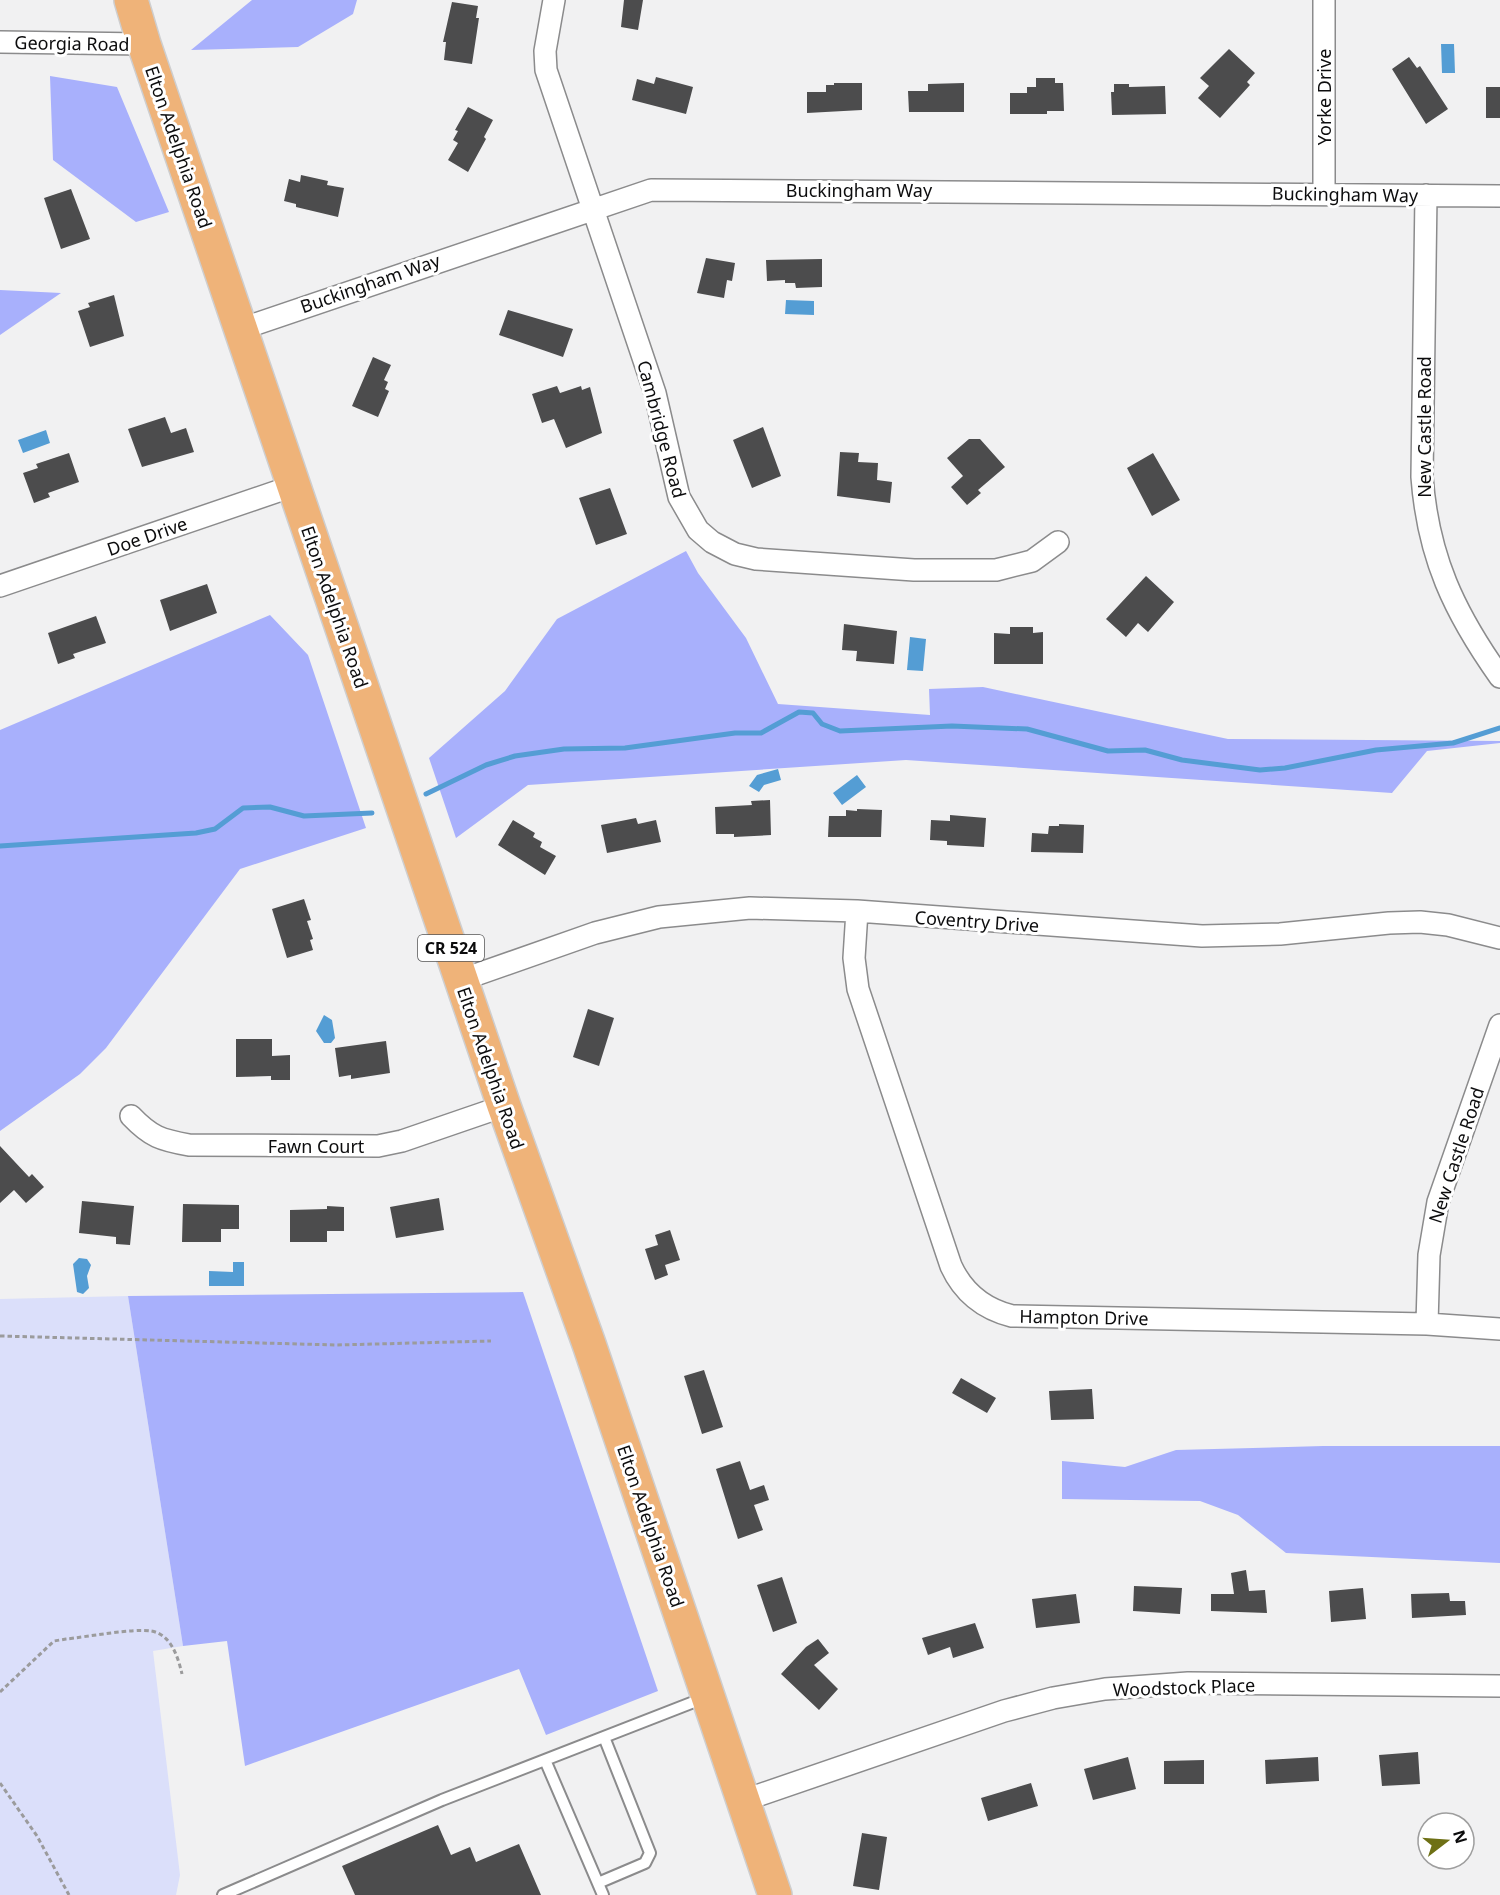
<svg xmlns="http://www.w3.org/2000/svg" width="1500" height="1895" font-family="'Noto Sans',sans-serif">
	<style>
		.green { fill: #dbdffa }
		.forest { fill: #a8b0fc }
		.water { fill: #549dd4 }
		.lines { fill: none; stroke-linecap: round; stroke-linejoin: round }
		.stream { stroke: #549dd4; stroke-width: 5 }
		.building { fill: #4c4c4d }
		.lane-casing { stroke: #8b8b8c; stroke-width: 14 }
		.street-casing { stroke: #8b8b8c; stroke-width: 24 }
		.primary-casing { stroke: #cececf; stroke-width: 36 }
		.path { stroke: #9b9b9c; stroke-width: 3; stroke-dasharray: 4.5 3; stroke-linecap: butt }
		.lane { stroke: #fff; stroke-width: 10 }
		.street { stroke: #fff; stroke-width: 21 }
		.primary { stroke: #efb379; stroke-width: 33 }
		.labels { text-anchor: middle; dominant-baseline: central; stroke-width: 6; stroke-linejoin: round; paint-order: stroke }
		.shield { fill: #fff; stroke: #555556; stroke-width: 1.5 }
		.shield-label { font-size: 16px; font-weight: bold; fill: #0c0c0d }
		.street-label { font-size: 18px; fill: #0c0c0d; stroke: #fff }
	</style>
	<rect width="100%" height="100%" fill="#f1f1f2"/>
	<path class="green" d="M128 1296 183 1646 153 1651 180 1875 176 1895H0V1299Z"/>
	<path class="forest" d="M252 0H357L353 14 298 47 191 50Z
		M50 76 117 87 169 212 136 222 53 160Z
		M0 290 61 293 0 335Z
		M686 551 698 573 746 638 778 704 930 715 929 689 983 687 1228 739 1500 741V743L1427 751 1392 793 906 760 528 785 456 838 429 758 505 691 557 619Z
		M270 615 308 655 366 828 240 869 106 1048 80 1074 0 1131V730Z
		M523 1292 658 1691 546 1735 519 1669 245 1766 227 1641 183 1646 128 1296Z
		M1323 1446H1500V1563L1286 1553 1238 1515 1200 1501 1062 1499V1461L1125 1467 1176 1450Z"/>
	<path class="water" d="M1441 44H1454L1455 73H1442Z
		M786 300 814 301V315L785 314Z
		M46 430 50 443 23 453 18 440Z
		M910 637 926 639 923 671 907 670Z
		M778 769 781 780 764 785 759 792 749 786 757 775Z
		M857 775 866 787 842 805 833 793Z
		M324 1015 332 1020 335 1038 331 1043H324L316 1031Z
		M79 1258 87 1259 91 1265 87 1276 89 1288 83 1294 77 1292 73 1264Z
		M233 1262H244V1286H209V1271L233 1272Z"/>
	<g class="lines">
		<path class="stream" d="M426 794 486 765 515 756 564 749 625 748 735 733H761L799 712 813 713 822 724 840 731 952 726 1027 729 1108 751 1145 750 1182 760 1260 770 1285 768 1376 750 1453 743 1500 728
			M0 846 196 833 215 829 243 808 270 807 304 816 372 813"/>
	</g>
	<path class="building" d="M624 0H643L638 30 621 27Z
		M452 2 478 6 476 18H479L472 64 444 60 446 42H443Z
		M1229 49 1255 73 1247 82 1250 85 1220 118 1198 98 1209 86 1200 78Z
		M1409 57 1417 68 1420 66 1448 109 1426 124 1392 69Z
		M656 77 693 87 686 114 632 100 637 79 654 84Z
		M1036 78H1055V83H1063L1064 111H1047V114H1010V93H1027V87H1036Z
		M834 83H862V110L807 113V92H826V85H834Z
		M964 83V112H909L908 91H928V84Z
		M1114 84H1129V87L1165 86 1166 114 1112 115 1111 92H1114Z
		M1486 87H1500V118H1486Z
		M468 107 493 120 484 137 486 139 468 172 448 160 458 143 453 140 458 131 455 130Z
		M301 175 328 181 327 185 344 188 338 217 296 207V204L284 201 289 179 300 182Z
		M71 189 90 239 61 249 44 198Z
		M706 258 735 263 732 281 727 280 724 298 697 293Z
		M822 259V287L796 288 795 283H785V280L767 281 766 260Z
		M114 295 124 336 90 347 78 311 90 307 88 303Z
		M508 310 573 329 563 357 499 335Z
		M373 357 391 365 384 380 388 382 385 389 389 391 378 417 352 406Z
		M557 386 560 393 581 386 582 390 590 387 602 433 566 448 554 419 542 423 532 394Z
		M165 417 171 433 186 428 194 452 142 467 128 429Z
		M763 427 781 476 752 488 733 440Z
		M969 439H980L1005 467 978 490 981 493 967 505 951 487 963 476 947 458Z
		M840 452 859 453 858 462 878 463 877 480 892 482 890 503 837 496Z
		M69 453 79 482 48 493 50 497 34 503 23 473 38 468 36 464Z
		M1153 453 1180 500 1152 516 1127 468Z
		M610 488 627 534 596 545 579 498Z
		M1146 576 1174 602 1148 632 1138 623 1126 637 1106 619Z
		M207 584 217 613 170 631 160 600Z
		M96 616 106 643 73 654 75 658 58 664 48 633Z
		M844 624 897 631 894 664 856 661 857 651 842 650Z
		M1010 627H1033V633L1043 632V664H994V633L1010 634Z
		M770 800 771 835 734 837V834H716L715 807 752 805 751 801Z
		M857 809 882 810 881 837H828L829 816H846V810L857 811Z
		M950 815 986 818 984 847 947 845V841L930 840 931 820 950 821Z
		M636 818 638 824 656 820 661 842 607 853 601 825Z
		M513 820 535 833 533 837 542 842 540 847 556 856 545 875 498 845Z
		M1059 824 1084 825 1083 853 1031 852 1032 833 1048 834 1049 826H1059Z
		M304 899 311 920 307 921 313 939 310 940 313 950 287 958 272 909Z
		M588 1009 614 1018 599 1066 573 1057Z
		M236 1039H272V1056L290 1055V1080H271V1076L236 1077Z
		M386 1041 390 1073 351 1079V1075L339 1077 335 1048Z
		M0 1146 29 1177 32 1174 44 1187 26 1203 14 1190 0 1203Z
		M439 1198 444 1230 396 1238 390 1207Z
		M82 1201 134 1206 130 1245 116 1244V1237L79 1233Z
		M183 1204 239 1205V1229H221V1242H182Z
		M327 1206 344 1207V1231H327V1242H290V1210L327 1209Z
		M670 1230 680 1260 665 1265 668 1275 655 1280 645 1249 658 1245 655 1235Z
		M704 1370 723 1427 702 1434 684 1376Z
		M961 1378 996 1398 987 1413 952 1393Z
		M1092 1389 1094 1419 1051 1420 1049 1391Z
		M740 1461 750 1490 764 1485 769 1500 754 1505 763 1530 738 1539 716 1469Z
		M1246 1570 1249 1591 1265 1590 1267 1613 1211 1611V1594H1234L1231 1573Z
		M782 1577 797 1623 773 1632 757 1585Z
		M1134 1586 1182 1588 1180 1614 1133 1611Z
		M1363 1588 1366 1619 1331 1622 1329 1591Z
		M1449 1593 1450 1601H1465L1466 1615 1412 1618 1411 1594Z
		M1076 1594 1080 1623 1036 1628 1032 1599Z
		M975 1623 984 1648 953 1658 950 1647 928 1655 922 1638Z
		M818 1639 829 1653 814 1665 838 1689 819 1710 781 1674 806 1647Z
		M1418 1752 1420 1784 1382 1786 1379 1755Z
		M1128 1757 1136 1789 1093 1800 1084 1769Z
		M1318 1757 1319 1781 1266 1784 1265 1760Z
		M1204 1760V1784H1164V1761Z
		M1031 1783 1038 1806 988 1821 981 1798Z
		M438 1825 451 1855 470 1847 476 1862 519 1844 541 1895H355L342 1866Z
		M862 1833 887 1837 879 1890 853 1886Z"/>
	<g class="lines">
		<defs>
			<path id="lane" d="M545 1760 603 1895
				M598 1883 645 1863 650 1853 604 1737
				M223 1895 442 1800 704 1698"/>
			<path id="street" d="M554 0 545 51 546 70 655 393 679 497 698 530 712 542 735 554 756 559 914 570H996L1032 561 1058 542
				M0 42 144 44
				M1324 193V0
				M1426 195 1422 477C1428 557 1454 612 1500 677
				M241 329 651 190 1500 196
				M0 586 293 486
				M857 911 854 958 858 989 951 1266C963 1292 984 1309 1012 1316L1427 1324 1500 1329
				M461 980 595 933 659 917 750 908 857 911 1202 936 1280 934 1389 923 1420 922 1448 925 1500 938
				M131 1116C151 1137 161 1140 189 1145L378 1146 402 1141 504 1106
				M1427 1324 1429 1255 1438 1202 1500 1025
				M742 1801 1004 1711 1053 1698 1105 1689 1188 1683 1500 1686"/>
			<path id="primary" d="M131 0 144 44 504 1106 589 1344 775 1895"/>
		</defs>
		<use href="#lane" class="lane-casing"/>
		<use href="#street" class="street-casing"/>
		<use href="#primary" class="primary-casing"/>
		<path class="path" d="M0 1336 337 1345 491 1341
			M0 1692 54 1641 66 1639C86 1637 134 1628 151 1631 171 1634 178 1657 182 1674
			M0 1783 37 1836 69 1895"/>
		<use href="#lane" class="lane"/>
		<use href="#street" class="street"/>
		<use href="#primary" class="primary"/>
	</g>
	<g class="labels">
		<rect class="shield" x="418" y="935" width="66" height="26" rx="4.5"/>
		<g class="shield-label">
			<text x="451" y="948">CR 524</text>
		</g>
		<g class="street-label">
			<text transform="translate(72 43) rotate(1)">Georgia Road</text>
			<text transform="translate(1324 97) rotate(-90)">Yorke Drive</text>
			<text transform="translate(179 147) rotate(71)">Elton Adelphia Road</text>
			<text x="859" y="190">Buckingham Way</text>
			<text transform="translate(1345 194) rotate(1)">Buckingham Way</text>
			<text transform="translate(370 283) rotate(-19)">Buckingham Way</text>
			<text transform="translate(1424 427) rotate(-90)">New Castle Road</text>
			<text transform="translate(662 429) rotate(75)">Cambridge Road</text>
			<text transform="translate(147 536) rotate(-19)">Doe Drive</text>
			<text transform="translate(335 607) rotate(71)">Elton Adelphia Road</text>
			<text transform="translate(977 921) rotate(4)">Coventry Drive</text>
			<text transform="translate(491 1068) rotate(71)">Elton Adelphia Road</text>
			<text x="316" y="1146">Fawn Court</text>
			<text transform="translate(1456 1155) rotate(-72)">New Castle Road</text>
			<text transform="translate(1084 1317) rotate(1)">Hampton Drive</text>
			<text transform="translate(651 1526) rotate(71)">Elton Adelphia Road</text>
			<text transform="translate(1184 1687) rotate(-2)">Woodstock Place</text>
		</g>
	</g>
	<g transform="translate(1446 1841) rotate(73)"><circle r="28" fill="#ffffff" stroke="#9e9e9e" stroke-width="1.5"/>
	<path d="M0-4.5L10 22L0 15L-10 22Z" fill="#6e7015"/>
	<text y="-9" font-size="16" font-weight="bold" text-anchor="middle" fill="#0c0c0d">N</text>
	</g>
</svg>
